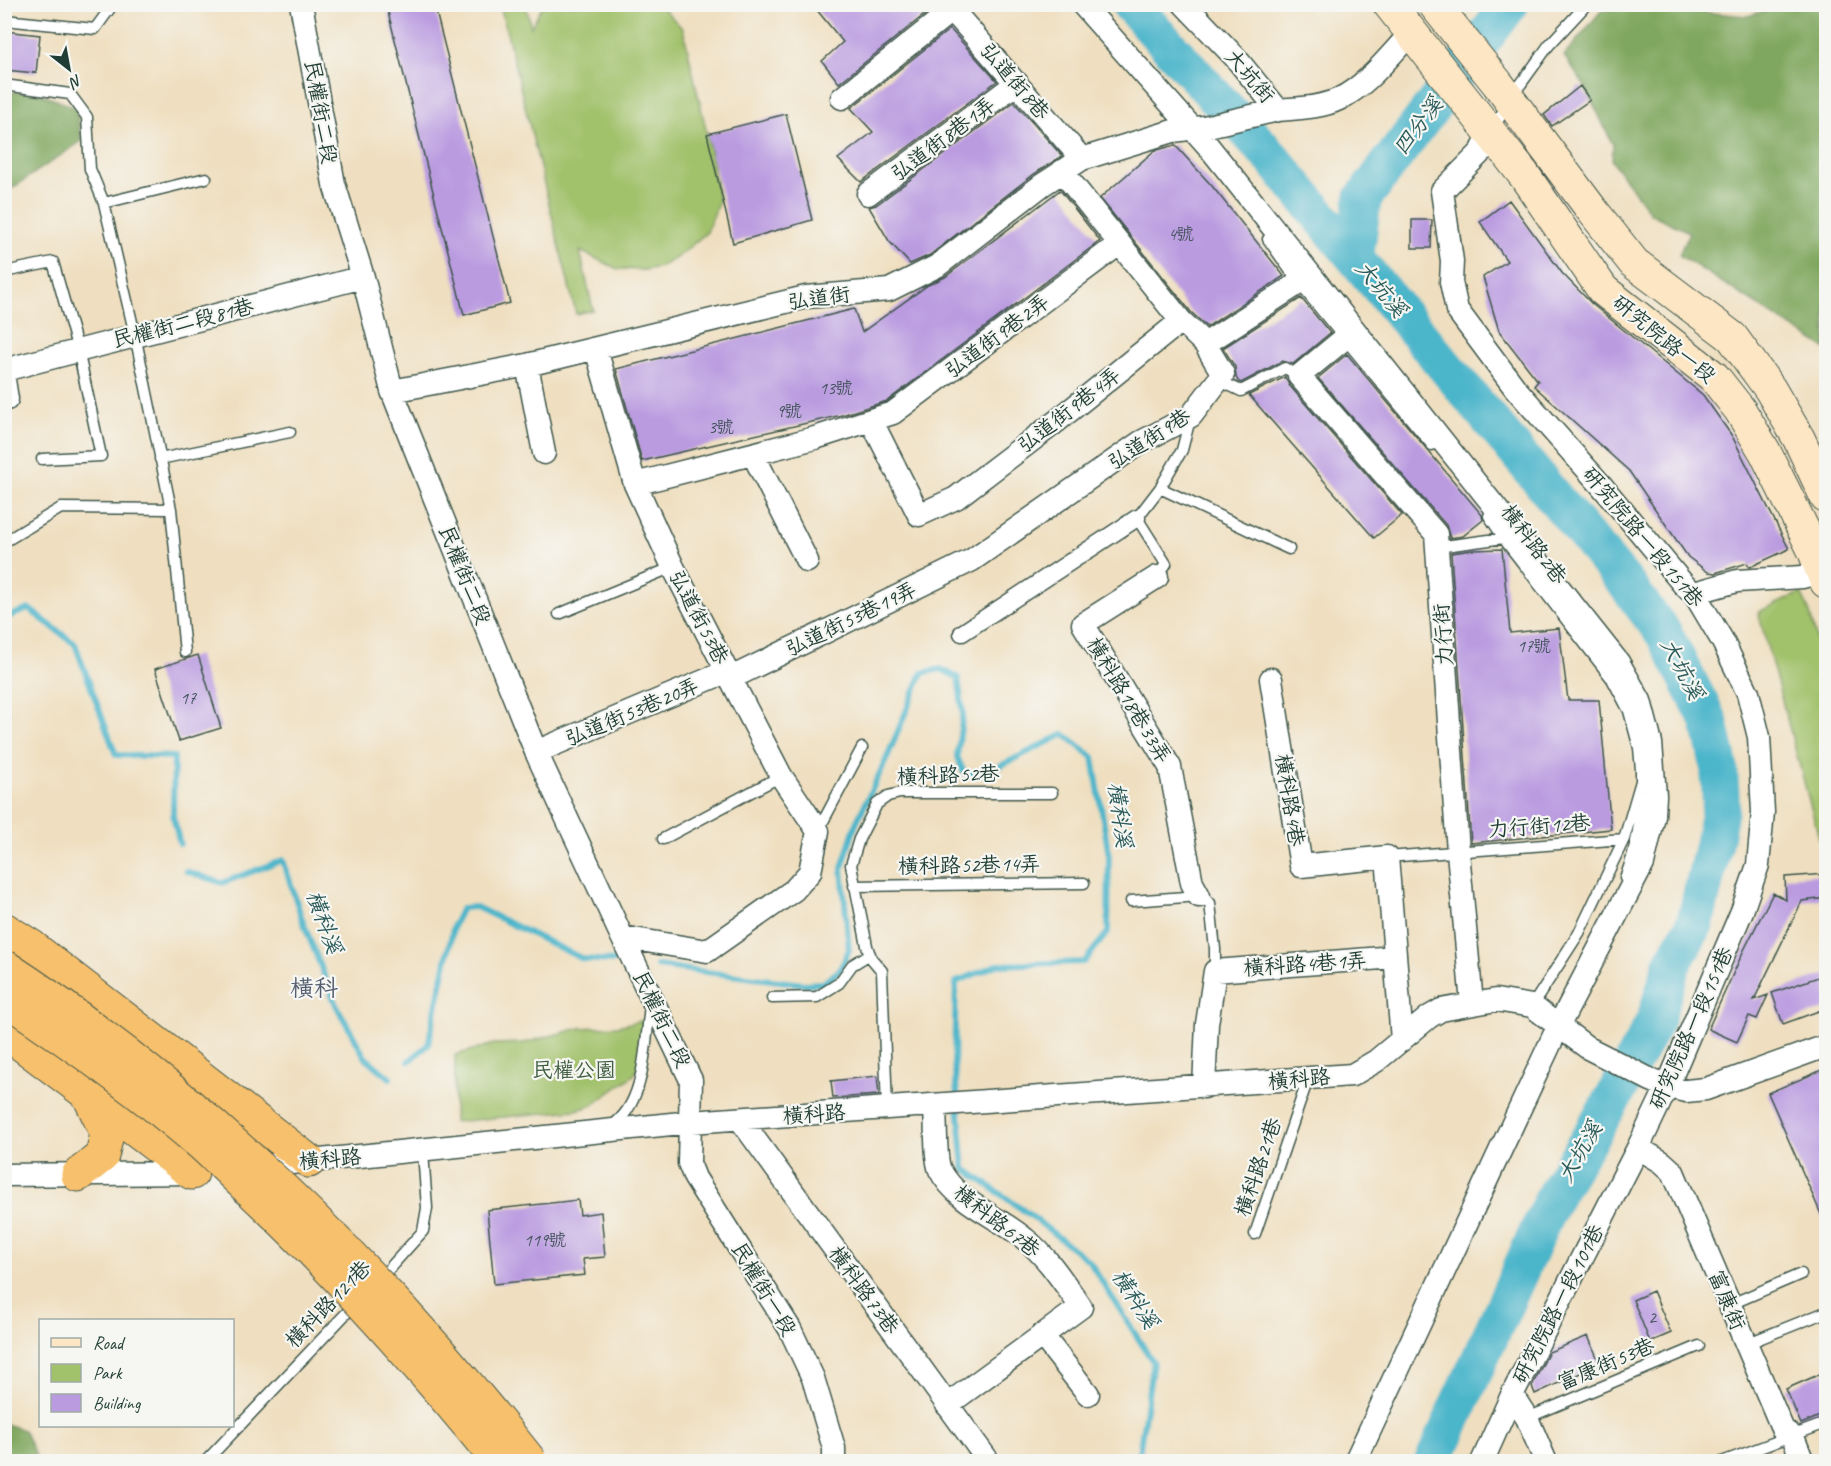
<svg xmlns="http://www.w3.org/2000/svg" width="1831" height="1466" font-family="Caveat,'LXGW WenKai TC',sans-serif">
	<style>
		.green { fill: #a1c16a; stroke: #607f4f; stroke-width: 1.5 }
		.forest { fill: #80a75e; stroke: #507249; stroke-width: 1.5 }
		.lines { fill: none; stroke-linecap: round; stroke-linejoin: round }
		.stream { stroke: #4cb5ca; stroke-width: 6 }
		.river { stroke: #4cb5ca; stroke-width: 38 }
		.building { fill: #ba9be0 }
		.service-casing { stroke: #3e5549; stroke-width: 13 }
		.pedestrian-casing { stroke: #3e5549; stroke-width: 19 }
		.minor-casing { stroke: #3e5549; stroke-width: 25 }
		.secondary-casing { stroke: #3e5549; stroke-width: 34 }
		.motorway-casing { stroke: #3e5549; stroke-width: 35 }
		.service { stroke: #fff; stroke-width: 10 }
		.pedestrian { stroke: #fff; stroke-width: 16 }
		.minor { stroke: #fff; stroke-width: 22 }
		.secondary { stroke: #fce6c4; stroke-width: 32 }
		.motorway { stroke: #f7c06c; stroke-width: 33 }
		.motorway-bridge-casing { stroke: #3e5549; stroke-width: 35; stroke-linecap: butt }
		.motorway-bridge { stroke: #f7c06c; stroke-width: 33 }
		.labels { text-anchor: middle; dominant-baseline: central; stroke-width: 4.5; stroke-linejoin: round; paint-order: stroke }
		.number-label { font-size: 18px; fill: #46545f }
		.street-label { font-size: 21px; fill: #1f3d34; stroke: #f6f6f2 }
		.park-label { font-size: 21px; fill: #405e42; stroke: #f6f6f2 }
		.water-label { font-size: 22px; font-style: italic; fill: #2a5b5a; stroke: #f6f6f2 }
		.quarter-label { font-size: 24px; fill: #555e70; stroke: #f6f6f2 }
	</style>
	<rect width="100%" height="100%" fill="#f6f6f2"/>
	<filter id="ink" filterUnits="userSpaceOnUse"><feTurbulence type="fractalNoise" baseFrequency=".0167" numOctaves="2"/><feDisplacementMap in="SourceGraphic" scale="12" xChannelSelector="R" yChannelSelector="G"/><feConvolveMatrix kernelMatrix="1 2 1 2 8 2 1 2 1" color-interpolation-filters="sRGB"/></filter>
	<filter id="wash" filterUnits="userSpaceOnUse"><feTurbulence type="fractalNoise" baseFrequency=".008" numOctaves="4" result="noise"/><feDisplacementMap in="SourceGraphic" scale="24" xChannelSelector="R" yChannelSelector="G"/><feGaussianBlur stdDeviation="1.35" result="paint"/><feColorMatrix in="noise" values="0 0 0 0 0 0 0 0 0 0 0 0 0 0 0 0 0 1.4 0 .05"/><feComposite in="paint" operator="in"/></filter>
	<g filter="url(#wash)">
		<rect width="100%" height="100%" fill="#efdfc0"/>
		<path class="green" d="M500 5H526L531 27 541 8 547 5H660L683 29 707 134 719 201 707 232 678 257 660 267 645 270 618 269 580 251 593 310 576 314Z
			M1801 593 1809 610 1826 676V840L1820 841 1758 612Z
			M644 1020 638 1068 634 1075 591 1106 576 1110 454 1122 455 1055 494 1044 524 1043 580 1028 617 1026Z"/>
		<path class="forest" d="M1631 5 1656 8 1748 16 1783 5H1823L1826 7V349L1679 255 1689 232 1651 214 1612 161 1613 145 1584 85 1564 56 1601 11Z
			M5 92 39 93 76 108 82 141 5 193Z
			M5 1424 24 1430 38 1461H5Z"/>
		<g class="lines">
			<path class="stream" d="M4 618 29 609 75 644 116 755 174 757 173 816 180 844
				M4 709 7 714H4
				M186 871 222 883 283 860 303 922 336 1005 365 1057 390 1078
				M657 966 804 984 823 983 840 970 849 950 842 868 856 823 886 760 922 673 941 669 958 678 963 713 957 756 964 773 984 774 1064 734 1093 757 1109 856 1108 932 1084 962 997 965 956 982 954 1063 964 1168 1030 1215 1089 1261 1153 1362 1139 1454 1136 1462
				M409 1061 428 1045 454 924 462 908 476 907 583 959 614 961"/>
			<path class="river" d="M1130 4 1272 158 1627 585 1664 634 1709 721 1719 766 1721 804 1713 846 1695 923 1672 965 1655 1020 1618 1090 1554 1196 1433 1462
				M1355 258 1363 198 1510 4"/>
		</g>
		<g id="blocks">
			<path class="building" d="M386 4H434L510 303 464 315Z
				M812 4H934V7L839 83 822 61 843 42Z
				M950 29 997 81 861 182 838 159 873 132 851 108Z
				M4 31 40 35 36 73 4 70Z
				M1580 86 1590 100 1552 126 1544 115Z
				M1014 102 1062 156 1034 174 930 255 910 264 889 241 869 207 876 205Z
				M786 114 812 220 733 243 707 134Z
				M1175 145 1212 186 1284 276 1207 327 1191 312 1100 198 1154 151Z
				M1060 190 1100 241 887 401 842 415 642 461 616 369 854 309 862 332 928 285 945 277Z
				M1509 200 1562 273 1592 304 1703 395 1732 436 1789 549 1750 567 1747 563 1715 573 1708 572 1688 557 1629 471 1534 386 1538 381 1499 331 1483 277 1507 261 1480 222Z
				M1412 220H1432L1431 248H1412Z
				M1301 298 1330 333 1293 364 1282 361 1241 383 1238 381 1236 377 1235 367 1223 348Z
				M1347 354 1482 515 1483 520 1463 536 1450 538 1446 525 1318 378Z
				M1285 377 1289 385 1402 515 1374 538 1249 395Z
				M1502 549 1510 633 1559 628 1568 700H1599L1611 829 1471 843 1451 553 1473 550Z
				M198 655 221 728 179 741 155 669Z
				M1827 874V898L1802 901 1754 1000 1768 995 1757 1019 1749 1016 1737 1042 1708 1029 1743 952 1773 893 1786 900 1785 877Z
				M1827 974V1008L1783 1024 1772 993Z
				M1827 1068V1228L1768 1093Z
				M877 1076 879 1095 833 1098 831 1081Z
				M578 1200 580 1215 601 1212 605 1257 583 1259 585 1275 494 1284 487 1210Z
				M1653 1291 1671 1333 1650 1342 1633 1300Z
				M1588 1336 1600 1364 1535 1394 1532 1386 1549 1352Z
				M1827 1371V1413L1801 1424 1786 1389Z"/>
		</g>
	</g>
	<g filter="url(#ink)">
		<use href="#blocks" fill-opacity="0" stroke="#3e5549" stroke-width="1.5"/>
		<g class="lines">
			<defs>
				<path id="service" d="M4 20 95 29 111 7 110 4
					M4 85 70 94 87 117 90 169 104 203 135 335 171 509 185 652
					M1492 131 1510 99 1549 45 1587 4
					M104 203 206 178
					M1268 239 1299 283 1432 445
					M4 272 53 262 78 350 101 456 42 459
					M1218 380 1241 391 1285 368 1299 376
					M160 459 290 432
					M1160 488 1289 549
					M1489 516 1507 543 1612 679 1629 711 1639 748 1641 770V781L1624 839 1579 933 1532 1006
					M4 542 61 508 171 509
					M1437 547 1504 538
					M1157 577 1166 564 1137 518 1160 488 1182 450 1190 419
					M559 614 673 567
					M818 831 862 748
					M663 839 781 776
					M1387 857 1624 839
					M1625 878C1636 850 1641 823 1641 794
					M854 886 1084 883
					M1131 901 1199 896 1210 903 1215 949V971
					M772 998 817 997 839 983 852 965 870 954
					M887 1109 882 971 871 958 867 946 851 865 859 839 877 804 888 796 900 793H1052
					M611 1126C646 1105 645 1042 650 1006
					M1255 1234 1308 1079
					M379 1280 423 1231 427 1208 423 1151
					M1729 1305 1801 1274
					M1746 1344 1826 1312
					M1527 1418 1699 1346
					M205 1462 357 1302
					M1722 1462 1826 1423"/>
				<path id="pedestrian" d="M962 633 1137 518"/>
				<path id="minor" d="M301 4 334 184 363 277 392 391 536 752 622 937 691 1080 689 1163 695 1178 790 1329 813 1378 834 1448V1462
					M947 4 1082 159
					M1082 4 1209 147 1618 662 1640 701 1651 743 1655 795 1654 816 1643 864 1558 1027 1355 1462
					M1184 4 1235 57 1278 110C1298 108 1321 108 1339 99 1368 85 1390 55 1412 32
					M842 98 952 10
					M868 194 1017 83
					M1345 338 1299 376 1436 534 1458 852 1472 1004
					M1205 344 1299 283
					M596 349 635 484 673 567 781 776 818 831 810 872 794 890 707 951 622 937
					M527 365 544 453
					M4 370 363 277
					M4 380 7 399 4 400
					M392 391 527 365 806 297 889 290 937 266 1042 185 1082 159 1173 131 1204 127 1278 110
					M871 420 893 413 1119 244
					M753 454 807 561
					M635 484 815 438 871 420 919 515 956 498 1057 421 1181 321
					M1157 577 1083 624 1170 767 1192 883 1199 896
					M1694 593 1737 581 1802 577 1826 571
					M731 678 972 560 1141 442 1191 416 1223 374 1205 344 1181 321 1062 171
					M1271 679 1301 866 1387 857 1402 1040
					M536 752 728 671
					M1204 1087 1207 1024 1215 971 1395 957
					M935 1106C936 1120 935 1160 940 1170 957 1203 998 1216 1025 1239 1048 1257 1064 1283 1081 1307L947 1405
					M740 1119 989 1462
					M1638 1148 1662 1162 1673 1172 1783 1430 1793 1437 1803 1462
					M252 1167 691 1122 1352 1075 1376 1061 1429 1017 1441 1010 1496 1000 1532 1006 1588 1048 1651 1080 1667 1087 1686 1091 1706 1089 1826 1046
					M4 1175 195 1173
					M1042 1335 1088 1394
					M1512 1395 1527 1418 1546 1462
					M1482 1462 1512 1395 1638 1148 1667 1087 1742 911 1758 865 1763 812 1759 737 1748 693 1722 640 1694 593 1684 585 1601 485 1515 388 1457 310 1451 282 1452 261 1442 191 1481 152 1491 133"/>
				<path id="secondary" d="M1389 4 1524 175 1603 290 1714 377 1740 410 1765 452 1813 549 1826 582
					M1434 4 1498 84 1592 210 1634 263 1732 337 1770 389 1799 439 1826 497"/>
				<path id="motorway" d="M4 929 31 946 309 1161
					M4 1031 192 1173
					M78 1175 102 1156 107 1134 89 1096"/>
			</defs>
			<use href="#service" class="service-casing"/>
			<use href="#pedestrian" class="pedestrian-casing"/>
			<use href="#minor" class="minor-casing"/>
			<use href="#secondary" class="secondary-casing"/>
			<use href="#motorway" class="motorway-casing"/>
			<use href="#service" class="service"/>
			<use href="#pedestrian" class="pedestrian"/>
			<use href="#minor" class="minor"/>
			<use href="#secondary" class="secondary"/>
			<use href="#motorway" class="motorway"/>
			<defs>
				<path id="motorway-bridge" d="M4 966C208 1100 380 1271 531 1462
					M4 998C72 1043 139 1091 201 1144 219 1160 236 1178 254 1194 342 1277 422 1368 499 1462"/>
			</defs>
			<use href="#motorway-bridge" class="motorway-bridge-casing"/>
			<use href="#motorway-bridge" class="motorway-bridge"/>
		</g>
	</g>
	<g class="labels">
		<g class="number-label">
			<text x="1181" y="234">4號</text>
			<text x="836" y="388">13號</text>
			<text x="789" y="411">9號</text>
			<text x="721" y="427">3號</text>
			<text x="1534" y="646">17號</text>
			<text x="188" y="698">17</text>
			<text x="545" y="1240">119號</text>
			<text x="1652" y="1317">2</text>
		</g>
		<g class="street-label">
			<text transform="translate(1250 76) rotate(49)">大坑街</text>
			<text transform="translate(1015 81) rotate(49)">弘道街8巷</text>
			<text transform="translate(321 112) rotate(80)">民權街二段</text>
			<text transform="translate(943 139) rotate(-37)">弘道街8巷1弄</text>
			<text transform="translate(819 298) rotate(-8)">弘道街</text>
			<text transform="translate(183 323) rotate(-14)">民權街二段81巷</text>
			<text transform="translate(997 336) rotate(-37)">弘道街9巷2弄</text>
			<text transform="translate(1664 339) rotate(39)">研究院路一段</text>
			<text transform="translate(1069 410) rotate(-38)">弘道街9巷4弄</text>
			<text transform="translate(1149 439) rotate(-33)">弘道街9巷</text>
			<text transform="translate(1643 537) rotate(50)">研究院路一段151巷</text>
			<text transform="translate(1534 544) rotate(53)">橫科路2巷</text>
			<text transform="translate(465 575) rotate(68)">民權街二段</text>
			<text transform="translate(699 617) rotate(62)">弘道街53巷</text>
			<text transform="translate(851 619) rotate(-26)">弘道街53巷19弄</text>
			<text transform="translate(1443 635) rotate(-94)">力行街</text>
			<text transform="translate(1129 700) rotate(59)">橫科路18巷33弄</text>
			<text transform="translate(632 712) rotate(-23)">弘道街53巷20弄</text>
			<text transform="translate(948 775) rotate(-2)">橫科路52巷</text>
			<text transform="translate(1290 800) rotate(81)">橫科路4巷</text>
			<text transform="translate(1539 826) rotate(-4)">力行街12巷</text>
			<text transform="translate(969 865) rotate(-1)">橫科路52巷14弄</text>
			<text transform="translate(1305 964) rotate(-4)">橫科路4巷1弄</text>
			<text transform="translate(662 1019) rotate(64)">民權街二段</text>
			<text transform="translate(1691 1028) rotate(-66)">研究院路一段151巷</text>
			<text transform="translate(1299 1079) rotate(-5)">橫科路</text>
			<text transform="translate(814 1114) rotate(-4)">橫科路</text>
			<text transform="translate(330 1159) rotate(-5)">橫科路</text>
			<text transform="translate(1258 1167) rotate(-71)">橫科路21巷</text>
			<text transform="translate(997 1221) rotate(38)">橫科路67巷</text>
			<text transform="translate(764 1289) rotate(59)">民權街一段</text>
			<text transform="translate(864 1290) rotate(54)">橫科路73巷</text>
			<text transform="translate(1727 1300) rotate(67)">富康街</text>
			<text transform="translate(328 1304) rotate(-46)">橫科路121巷</text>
			<text transform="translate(1558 1304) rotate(-63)">研究院路一段101巷</text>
			<text transform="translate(1606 1364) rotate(-23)">富康街53巷</text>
		</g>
		<g class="park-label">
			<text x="574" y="1070">民權公園</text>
		</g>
		<g class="water-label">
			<text transform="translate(1418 126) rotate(-53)">四分溪</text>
			<text transform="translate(1381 289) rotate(50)">大坑溪</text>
			<text transform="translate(1682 669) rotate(62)">大坑溪</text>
			<text transform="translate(1120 815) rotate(82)">橫科溪</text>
			<text transform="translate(324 922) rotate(70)">橫科溪</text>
			<text transform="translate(1580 1152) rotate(-60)">大坑溪</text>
			<text transform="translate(1135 1299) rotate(57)">橫科溪</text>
		</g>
		<g class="quarter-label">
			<text x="314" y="988">橫科</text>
		</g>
	</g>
	<rect width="1831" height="1466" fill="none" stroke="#f6f6f2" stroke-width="24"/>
	<rect x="39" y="1319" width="195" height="108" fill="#f6f6f2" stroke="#a0aca6" stroke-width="1.5"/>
	<rect x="51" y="1338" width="30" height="9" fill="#fce6c4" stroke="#a0aca6" stroke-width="1.5"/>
	<text x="93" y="1349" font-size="18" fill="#1f3d34">Road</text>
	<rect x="51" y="1364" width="30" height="18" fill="#a1c16a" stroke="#a0aca6" stroke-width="1.5"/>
	<text x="93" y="1379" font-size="18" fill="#1f3d34">Park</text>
	<rect x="51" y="1394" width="30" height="18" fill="#ba9be0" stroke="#a0aca6" stroke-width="1.5"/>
	<text x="93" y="1409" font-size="18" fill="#1f3d34">Building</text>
	<g transform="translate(69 69) rotate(149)" stroke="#f6f6f2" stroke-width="4.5" paint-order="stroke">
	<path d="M0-4.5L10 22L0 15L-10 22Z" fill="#1f3d34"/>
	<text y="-9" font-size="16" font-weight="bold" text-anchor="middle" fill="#1f3d34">N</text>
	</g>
</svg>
